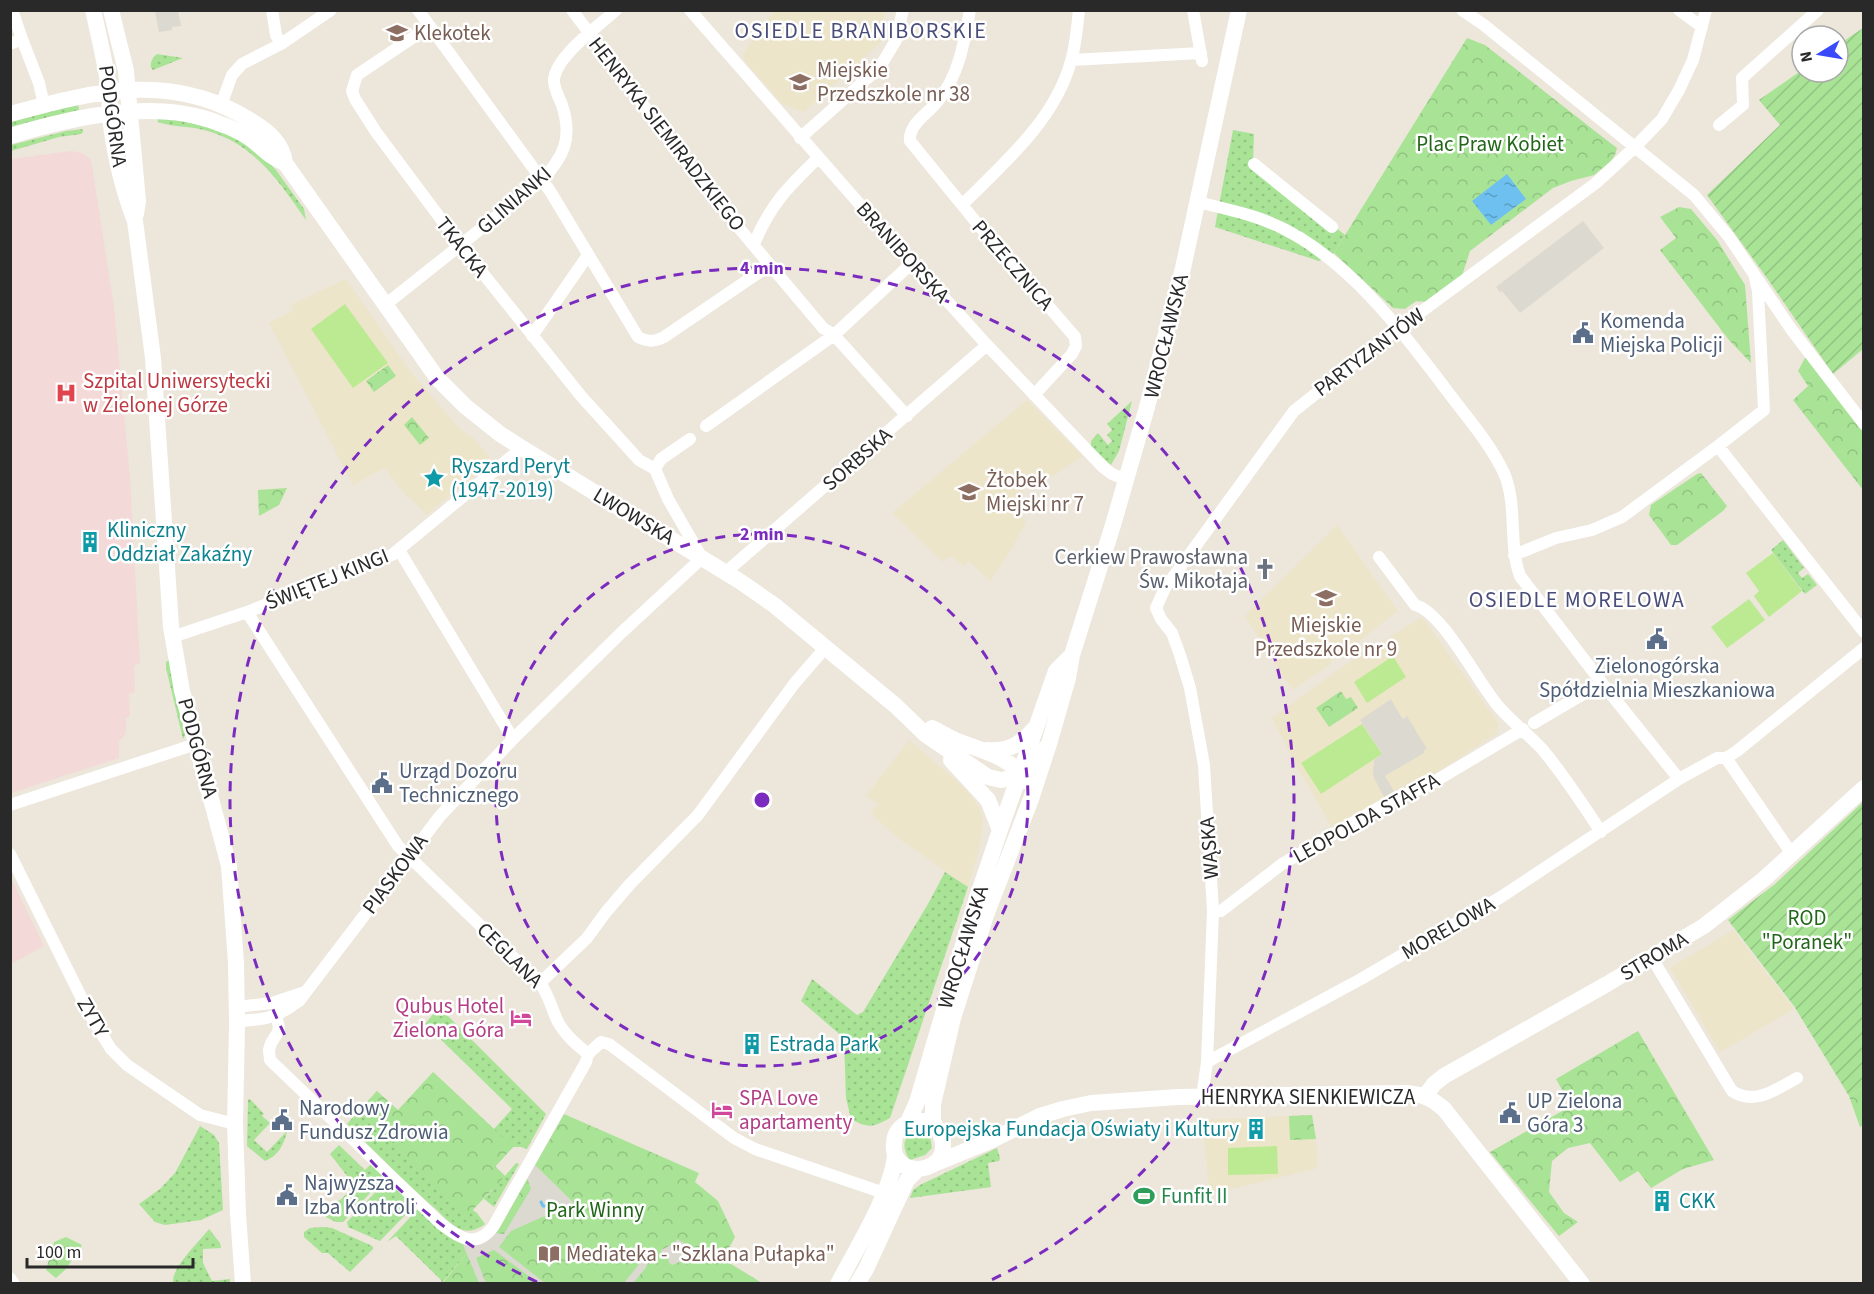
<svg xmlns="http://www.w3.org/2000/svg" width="1874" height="1294" font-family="'Source Sans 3',sans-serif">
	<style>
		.education { fill: #ede5ca }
		.medical { fill: #f3d9d8 }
		.grass { fill: url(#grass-dots) }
		.forest { fill: url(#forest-crowns) }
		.garden { fill: url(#garden-furrows) }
		.pitch { fill: #bcea92 }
		.plaza { fill: #dcd9d1 }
		.water { fill: url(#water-ripples) }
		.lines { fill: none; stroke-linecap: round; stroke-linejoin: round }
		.stream { stroke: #6dc0ef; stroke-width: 3 }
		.street { stroke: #fff; stroke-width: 12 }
		.secondary { stroke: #fff; stroke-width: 16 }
		.ring { fill: none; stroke: #7b2cbf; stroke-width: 3; stroke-dasharray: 10 8 }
		.labels { text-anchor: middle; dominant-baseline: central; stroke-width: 5; stroke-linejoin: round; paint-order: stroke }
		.education-label { font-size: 21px; fill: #785e54; stroke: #fff; text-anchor: start }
		.street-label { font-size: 21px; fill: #292929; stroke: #fff }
		.park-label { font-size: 21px; fill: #226619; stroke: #fff }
		.service-label { font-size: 21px; fill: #4e5e75; stroke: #fff; text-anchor: start }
		.health-label { font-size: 21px; fill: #be3a42; stroke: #fff; text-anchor: start }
		.culture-label { font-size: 21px; fill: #0d838f; stroke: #fff; text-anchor: start }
		.worship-label { font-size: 21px; fill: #5b616d; stroke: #fff; text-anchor: end }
		.hotel-label { font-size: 21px; fill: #b23c85; stroke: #fff; text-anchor: end }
		.leisure-label { font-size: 21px; fill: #27864d; stroke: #fff; text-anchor: start }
		.neighbourhood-label { font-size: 22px; letter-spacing: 1.5px; fill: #494d7a; stroke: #fff }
		.centre { fill: #7b2cbf; stroke: #fff; stroke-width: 3 }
		.ring-label { font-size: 18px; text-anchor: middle; font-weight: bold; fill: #7b2cbf; stroke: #fff; stroke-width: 5; stroke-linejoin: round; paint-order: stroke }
	</style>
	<defs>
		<pattern id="grass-dots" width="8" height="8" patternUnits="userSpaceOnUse" patternTransform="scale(1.5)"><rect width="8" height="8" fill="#a9e396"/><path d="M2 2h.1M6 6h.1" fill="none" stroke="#91c381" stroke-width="1.8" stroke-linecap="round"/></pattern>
		<pattern id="forest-crowns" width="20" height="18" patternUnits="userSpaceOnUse" patternTransform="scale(1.5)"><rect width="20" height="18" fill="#a9e396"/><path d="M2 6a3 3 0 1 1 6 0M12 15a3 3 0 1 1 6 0" fill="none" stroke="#91c381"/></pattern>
		<pattern id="garden-furrows" width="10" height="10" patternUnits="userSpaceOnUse" patternTransform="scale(1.5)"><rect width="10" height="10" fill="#a9e396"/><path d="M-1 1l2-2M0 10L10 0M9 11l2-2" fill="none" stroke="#91c381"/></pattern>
		<pattern id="water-ripples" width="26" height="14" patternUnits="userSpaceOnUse" patternTransform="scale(1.5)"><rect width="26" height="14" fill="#6dc0ef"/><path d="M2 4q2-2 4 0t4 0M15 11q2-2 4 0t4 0" fill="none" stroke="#5a9cc2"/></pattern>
	</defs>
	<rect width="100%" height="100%" fill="#ece6db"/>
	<path class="education" d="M774 11H885L880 43 804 112 782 104 744 60 743 56 747 47Z
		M346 279 413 375 460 429 473 438 489 456 488 464 426 515 410 497 408 498 384 468 353 485 269 323 293 311 290 305Z
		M1027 400 1082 456 1052 477 1043 472 1010 502 1026 522 1009 553 990 581 969 561 964 566 950 556 943 562 892 513Z
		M1337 525 1398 611 1341 655 1332 659 1330 665 1292 690 1245 616Z
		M1422 617 1499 724 1496 734 1431 776 1394 791 1333 829 1297 767 1272 718 1342 667Z
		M909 740 960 784 970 794 980 809 983 819 980 846 968 887 894 835 871 813 878 804 866 796Z
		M1733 930 1794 1009 1720 1052 1670 968Z
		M1312 1115 1317 1151 1318 1168 1219 1192 1209 1188 1202 1120Z"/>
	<path class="medical" d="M71 151 82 153 91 160 114 307 130 478 140 663 134 666 135 692 129 694 130 716 126 718V733L119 741V758L11 793V159Z
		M11 878 44 946 11 964H10Z"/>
	<path class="grass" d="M157 54 183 58 153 70C148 66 152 58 157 54Z
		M78 104 79 110 11 127V122Z
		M168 117 229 133 265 158 276 170 304 209 306 220C278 180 254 143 204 130 190 126 171 127 158 122L157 118Z
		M83 129V132L81 134 59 137 11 151V145L66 131Z
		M1233 130 1254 134 1253 162 1345 235 1334 253 1319 261 1215 227Z
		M1132 401 1119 451 1111 465 1091 447V441L1098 433 1108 445 1112 441 1107 435 1112 430 1107 424Z
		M1783 540 1804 568 1798 573 1802 578 1808 574 1817 585 1805 594 1771 550Z
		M169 660 186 733 183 739 166 668V662Z
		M945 872 968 887 890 1118C873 1127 869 1129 851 1119L846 1098 844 1038 801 1001 812 979 857 1015 863 1012 928 904Z
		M439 1007 546 1114 527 1149 521 1147H513L495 1166 505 1176 516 1163 519 1164 494 1207 484 1199 493 1189 433 1072 494 1129 512 1109 425 1024Z
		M377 1091 467 1206 477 1213 485 1224C478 1229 472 1232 463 1230 453 1227 444 1217 437 1210 404 1182 378 1154 347 1124Z
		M250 1099 264 1114 262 1116 270 1123 254 1140 267 1152 287 1131C284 1145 278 1156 265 1161L247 1146 248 1100Z
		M200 1126 214 1135 219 1143 223 1210 201 1220 165 1225 155 1222 139 1204 160 1189 175 1173Z
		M919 1128 930 1136 932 1148 925 1155 910 1160C904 1152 901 1140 911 1133 914 1132 917 1130 919 1128Z
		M339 1145 365 1170 372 1163 386 1176 343 1222H336L326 1217 324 1214 335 1204V1202L340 1200 355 1186 330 1154Z
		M997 1148 1000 1158 999 1161 988 1163 991 1187 910 1198 913 1190 920 1185Z
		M388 1179 415 1205 380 1241 348 1227 347 1222Z
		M419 1208 462 1242 467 1253 442 1283 441 1280 396 1236 387 1242Z
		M322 1227 332 1228 370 1245 373 1247V1249L350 1272 328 1253H322L304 1237V1232L310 1228Z
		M209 1229 220 1243 221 1248 203 1249V1263L212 1281 230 1279V1283H173C171 1268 199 1242 209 1229Z"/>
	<path class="forest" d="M1467 38 1485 45 1600 135 1617 148 1615 155 1611 161 1594 175 1571 181 1553 188 1470 251 1460 282 1428 302 1416 301 1405 309 1393 308 1334 253Z
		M1679 207 1691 209 1717 240 1745 285 1751 363 1729 340 1660 250 1676 238 1660 217Z
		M1806 356 1863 432V490L1793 400 1808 386 1798 371Z
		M388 365 396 376 374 392 366 381Z
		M412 417 429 438 420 445 404 425Z
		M1701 473 1727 506 1723 511 1677 545H1671L1649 515 1651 505 1697 474Z
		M287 488 279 505 259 516 258 490Z
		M1341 691 1346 699 1351 697 1358 708 1329 727 1316 708Z
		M1638 1031 1714 1160 1683 1169 1651 1188 1638 1171 1620 1182 1590 1143 1568 1148 1552 1161 1549 1192 1564 1213 1578 1222 1559 1236 1490 1152 1571 1106 1556 1079Z
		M433 1072 513 1147 495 1167 505 1176 468 1215 358 1112 377 1091 398 1110Z
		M1863 1087V1125L1860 1127 1849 1096Z
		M564 1114 699 1173 695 1182 718 1201 735 1237 723 1259 762 1283 442 1284 467 1253 462 1242 499 1229Z
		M1312 1115 1316 1139 1290 1140 1289 1116Z
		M66 1237 82 1245 66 1269 56 1278 46 1270 54 1242Z"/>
	<path class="garden" d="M1863 28V349L1833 374 1767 278 1707 195 1780 125 1759 100 1802 70V72H1838V45Z
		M1863 802V1087L1849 1096 1794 1006 1728 920 1775 884Z"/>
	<path class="pitch" d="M345 304 388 363 353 388 311 329Z
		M1773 553 1802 591 1769 617 1754 596 1759 591 1746 573Z
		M1749 599 1765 620 1727 648 1711 627Z
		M1393 656 1406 677 1367 703 1354 682Z
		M1362 724 1382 754 1321 794 1301 763Z
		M1277 1146 1278 1174 1228 1175V1148Z"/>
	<path class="plaza" d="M155 11H178L181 26 172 27V30L159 32Z
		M1583 221 1604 248 1520 313 1502 291 1500 292 1496 287Z
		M1391 699 1402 718 1404 719 1407 716 1427 749 1424 750V753L1385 776 1394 791 1384 797 1374 778 1373 773 1374 760 1382 754 1360 720Z
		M535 1165 573 1202 561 1218 551 1212 547 1215 511 1231 499 1247 545 1283H538L494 1250 476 1258 486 1283H479L462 1242 495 1233 504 1234 531 1189 527 1178Z
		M677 1239 686 1244 679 1248 685 1260 672 1265 669 1263 668 1256 663 1257 661 1250 675 1243Z
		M636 1245 645 1253 649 1261 645 1269 633 1283H624L639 1264 640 1260 638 1255 631 1250Z"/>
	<path class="water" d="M1507 174 1526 199 1491 225 1472 201Z"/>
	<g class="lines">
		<path class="stream" d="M541 1202 543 1206H555L558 1212"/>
		<path class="street" d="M272 10 276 35 281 44
			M418 10 550 191 638 337C648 342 654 342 664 337L770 265
			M572 10 707 190 823 328 834 335 907 416
			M690 10 863 208 987 345 1103 467 1112 474 1127 480
			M970 10C964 43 959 75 938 101 929 113 908 124 910 141L976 222 1075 337 1076 346 1072 354 1034 395
			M1193 10 1202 61
			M1462 10 1484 25 1694 195 1729 237 1791 329 1864 424
			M1679 10 1702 27
			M430 26 357 75 352 91 355 99 376 132 461 246 581 396 639 460 655 469
			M22 39 39 83 44 105
			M10 44 22 39 12 10
			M1072 60 1201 53
			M221 105 232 75 242 64 281 44 331 10
			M1719 125 1743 105 1742 78 1818 10
			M800 138 880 67 896 40 903 10
			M1254 164 1332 227
			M1198 202C1217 207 1237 211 1255 217 1335 243 1393 320 1442 384 1463 413 1489 441 1504 473 1518 506 1508 543 1520 576L1602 683 1679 779 1717 758H1726L1792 854
			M962 205C1004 163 1055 120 1071 61 1076 45 1077 27 1079 10
			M754 244C770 205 788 187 818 158
			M385 305 541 181C564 157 573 138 562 105 559 97 553 87 554 79 557 55 599 26 616 10
			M532 336 588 255
			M706 426 834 335 912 263
			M1718 446 1864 632
			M655 469 661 459 690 439
			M399 550 513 739
			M1514 555 1556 538 1592 530 1622 517 1718 446 1764 410 1758 291 1755 278
			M1379 557 1415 605C1443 612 1478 683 1499 707 1512 722 1528 734 1542 749 1564 775 1582 803 1601 832
			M726 572 987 345
			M247 612 398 846 540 983C550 997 551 1008 558 1022 565 1035 577 1045 588 1054
			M172 637 247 612 392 555 522 448
			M1534 723 1602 683
			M1726 758 1737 751 1864 648
			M10 805 196 744
			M10 854 91 1017 111 1049 127 1065 200 1115 235 1124
			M1213 911H1221L1282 864 1392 800 1427 786 1523 729
			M1652 958 1732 1091C1754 1106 1777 1089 1797 1078
			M540 983 587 938 606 912 630 884 698 815 794 684 825 648
			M237 1007 272 1003 305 992
			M276 1016C284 1037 272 1033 269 1050 269 1051 270 1059 270 1060L441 1224C459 1238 476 1249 493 1227L586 1062 588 1054
			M237 1021C265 1020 276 1018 299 1001L440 816 513 739 621 633 702 558 668 499 655 469
			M588 1054 601 1042 609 1044 734 1138 755 1149 884 1193
			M1207 1062 1361 979 1501 897 1679 779
			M1202 1097 1207 1062 1213 911 1204 765 1190 688 1180 655 1172 633 1161 619 1156 608 1165 588 1294 411 1387 337 1596 183 1635 147 1662 119 1679 90 1693 60 1706 10
			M10 1278 14 1284"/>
		<path class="secondary" d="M93 10C99 36 105 62 109 88 110 98 109 107 110 117 114 152 122 188 135 221L153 358 171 627 182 691 229 866 236 963 237 1024 235 1124 238 1214 243 1284
			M111 10 126 71 138 201 136 214
			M10 114C96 91 173 70 253 122 269 132 283 144 285 163
			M10 136C73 117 156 98 218 123 230 127 241 132 251 139 263 148 271 158 285 163L423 358 437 378 465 406 500 434 522 448 741 582 774 605 896 706 926 735 988 777 1001 780 1011 778 1028 770 1049 744
			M932 728C940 732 948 737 957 741 982 751 1011 756 1025 781
			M988 750C1009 752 1022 743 1035 728
			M951 760 988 800 1000 830
			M1425 1096 1434 1084 1444 1076 1607 984 1704 926 1764 879 1864 788
			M915 1120 933 1122C971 1172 889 1187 894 1142 895 1130 904 1123 915 1120Z
			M908 1122 917 1102 976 901 1000 830 1056 671 1072 655
			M933 1122V1104L953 1018 986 915 1031 799 1049 744 1068 678 1072 655 1113 525 1147 407 1183 268 1239 10
			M936 1163 990 1141 1040 1116 1063 1109 1091 1103 1178 1097 1400 1093C1418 1092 1431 1097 1444 1109L1582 1284
			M838 1284C856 1249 892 1192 895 1155
			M857 1284 866 1269 907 1180 917 1170"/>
	</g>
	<g class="ring">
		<circle cx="762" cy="800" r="266"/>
		<path d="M537 1282A532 532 0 1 1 987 1282"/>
	</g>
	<defs>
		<symbol id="school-bare" viewBox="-9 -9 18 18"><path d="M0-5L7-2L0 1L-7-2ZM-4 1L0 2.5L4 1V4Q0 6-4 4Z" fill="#8d6e63" stroke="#fff" stroke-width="2.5" paint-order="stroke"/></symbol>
		<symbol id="civic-bare" viewBox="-9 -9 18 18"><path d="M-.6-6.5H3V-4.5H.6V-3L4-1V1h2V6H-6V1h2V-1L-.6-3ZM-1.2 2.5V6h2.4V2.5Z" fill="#5c6f8a" stroke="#fff" stroke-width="2.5" paint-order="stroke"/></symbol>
		<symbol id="hospital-bare" viewBox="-9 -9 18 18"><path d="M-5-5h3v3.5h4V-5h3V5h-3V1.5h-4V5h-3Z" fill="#e0444e" stroke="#fff" stroke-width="2.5" paint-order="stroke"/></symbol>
		<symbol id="sight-bare" viewBox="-9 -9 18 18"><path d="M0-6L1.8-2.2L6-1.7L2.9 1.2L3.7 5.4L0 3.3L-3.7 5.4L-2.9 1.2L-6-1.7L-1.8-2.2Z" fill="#0f9aa8" stroke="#fff" stroke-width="2.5" paint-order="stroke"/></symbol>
		<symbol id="building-bare" viewBox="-9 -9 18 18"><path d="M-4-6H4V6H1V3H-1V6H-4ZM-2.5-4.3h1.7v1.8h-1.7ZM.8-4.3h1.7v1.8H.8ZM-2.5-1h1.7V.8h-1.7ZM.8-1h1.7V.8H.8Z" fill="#0f9aa8" stroke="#fff" stroke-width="2.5" paint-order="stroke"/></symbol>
		<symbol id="church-bare" viewBox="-9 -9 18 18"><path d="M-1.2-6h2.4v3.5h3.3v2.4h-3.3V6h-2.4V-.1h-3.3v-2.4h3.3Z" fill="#6b7280" stroke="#fff" stroke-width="2.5" paint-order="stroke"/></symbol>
		<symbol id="hotel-bare" viewBox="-9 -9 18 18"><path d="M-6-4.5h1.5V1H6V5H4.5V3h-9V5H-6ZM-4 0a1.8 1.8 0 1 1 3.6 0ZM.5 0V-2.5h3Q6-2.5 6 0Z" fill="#d1479c" stroke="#fff" stroke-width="2.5" paint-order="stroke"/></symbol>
		<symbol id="stadium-bare" viewBox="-9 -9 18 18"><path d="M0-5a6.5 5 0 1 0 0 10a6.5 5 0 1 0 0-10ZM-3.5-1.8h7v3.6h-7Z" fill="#2e9e5b" stroke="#fff" stroke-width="2.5" paint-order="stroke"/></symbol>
		<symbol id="library-bare" viewBox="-9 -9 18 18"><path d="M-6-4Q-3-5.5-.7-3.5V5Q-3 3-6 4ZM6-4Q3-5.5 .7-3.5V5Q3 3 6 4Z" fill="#8d6e63" stroke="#fff" stroke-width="2.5" paint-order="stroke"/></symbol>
	</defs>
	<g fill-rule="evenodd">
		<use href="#school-bare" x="382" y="18" width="30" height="30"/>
		<use href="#school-bare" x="785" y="67" width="30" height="30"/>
		<use href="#civic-bare" x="1568" y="318" width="30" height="30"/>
		<use href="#hospital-bare" x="51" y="378" width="30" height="30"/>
		<use href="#sight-bare" x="419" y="463" width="30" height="30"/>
		<use href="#school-bare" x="954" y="477" width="30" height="30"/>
		<use href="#building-bare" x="75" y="527" width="30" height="30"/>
		<use href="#church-bare" x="1250" y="554" width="30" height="30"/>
		<use href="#school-bare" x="1311" y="583" width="30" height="30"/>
		<use href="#civic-bare" x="1642" y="624" width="30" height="30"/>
		<use href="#civic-bare" x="367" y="768" width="30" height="30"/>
		<use href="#hotel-bare" x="506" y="1003" width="30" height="30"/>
		<use href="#building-bare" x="737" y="1029" width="30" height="30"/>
		<use href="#hotel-bare" x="707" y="1095" width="30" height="30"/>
		<use href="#civic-bare" x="1495" y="1098" width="30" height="30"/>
		<use href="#civic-bare" x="267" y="1105" width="30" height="30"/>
		<use href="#building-bare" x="1241" y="1114" width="30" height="30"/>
		<use href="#civic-bare" x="272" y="1180" width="30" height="30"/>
		<use href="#stadium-bare" x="1129" y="1181" width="30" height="30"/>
		<use href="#building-bare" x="1647" y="1186" width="30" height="30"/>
		<use href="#library-bare" x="534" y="1239" width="30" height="30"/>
	</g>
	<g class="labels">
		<g class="education-label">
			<text x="414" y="33">Klekotek</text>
			<text x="817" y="70">Miejskie<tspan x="817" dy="24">Przedszkole nr 38</tspan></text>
			<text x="986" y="480">Żłobek<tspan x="986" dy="24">Miejski nr 7</tspan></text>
			<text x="1326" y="625" text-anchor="middle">Miejskie<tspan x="1326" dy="24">Przedszkole nr 9</tspan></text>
			<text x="566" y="1254">Mediateka - "Szklana Pułapka"</text>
		</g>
		<g class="street-label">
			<text transform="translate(113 116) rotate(82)">PODGÓRNA</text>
			<text transform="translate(667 134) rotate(52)">HENRYKA SIEMIRADZKIEGO</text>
			<text transform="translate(514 200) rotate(-41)">GLINIANKI</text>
			<text transform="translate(462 247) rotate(52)">TKACKA</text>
			<text transform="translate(903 252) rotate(48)">BRANIBORSKA</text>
			<text transform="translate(1013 265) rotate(49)">PRZECZNICA</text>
			<text transform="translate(1166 336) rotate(-76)">WROCŁAWSKA</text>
			<text transform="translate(1369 352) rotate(-37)">PARTYZANTÓW</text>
			<text transform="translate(857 459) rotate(-41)">SORBSKA</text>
			<text transform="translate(634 516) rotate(31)">LWOWSKA</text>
			<text transform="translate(327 579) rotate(-22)">ŚWIĘTEJ KINGI</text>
			<text transform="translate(198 748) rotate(75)">PODGÓRNA</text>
			<text transform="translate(1366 818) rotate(-29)">LEOPOLDA STAFFA</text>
			<text transform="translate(1209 848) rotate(-94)">WĄSKA</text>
			<text transform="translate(395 874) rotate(-53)">PIASKOWA</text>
			<text transform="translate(1448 928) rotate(-30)">MORELOWA</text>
			<text transform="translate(963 947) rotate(-73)">WROCŁAWSKA</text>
			<text transform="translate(510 955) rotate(45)">CEGLANA</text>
			<text transform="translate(1654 956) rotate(-31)">STROMA</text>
			<text transform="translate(93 1017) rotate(60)">ZYTY</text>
			<text x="1308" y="1097">HENRYKA SIENKIEWICZA</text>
		</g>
		<g class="park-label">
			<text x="1490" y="144">Plac Praw Kobiet</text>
			<text x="1807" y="918">ROD<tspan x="1807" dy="24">"Poranek"</tspan></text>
			<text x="595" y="1210">Park Winny</text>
		</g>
		<g class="service-label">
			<text x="1600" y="321">Komenda<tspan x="1600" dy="24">Miejska Policji</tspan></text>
			<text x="1657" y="666" text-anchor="middle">Zielonogórska<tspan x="1657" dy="24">Spółdzielnia Mieszkaniowa</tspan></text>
			<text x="399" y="771">Urząd Dozoru<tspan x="399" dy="24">Technicznego</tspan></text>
			<text x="1527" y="1101">UP Zielona<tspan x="1527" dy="24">Góra 3</tspan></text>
			<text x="299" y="1108">Narodowy<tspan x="299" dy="24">Fundusz Zdrowia</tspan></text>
			<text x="304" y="1183">Najwyższa<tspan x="304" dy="24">Izba Kontroli</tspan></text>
		</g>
		<g class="health-label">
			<text x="83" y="381">Szpital Uniwersytecki<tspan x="83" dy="24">w Zielonej Górze</tspan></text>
		</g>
		<g class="culture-label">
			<text x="451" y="466">Ryszard Peryt<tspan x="451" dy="24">(1947-2019)</tspan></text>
			<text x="107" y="530">Kliniczny<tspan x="107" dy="24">Oddział Zakaźny</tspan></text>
			<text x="769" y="1044">Estrada Park</text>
			<text x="1239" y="1129" text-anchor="end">Europejska Fundacja Oświaty i Kultury</text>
			<text x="1679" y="1201">CKK</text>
		</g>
		<g class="worship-label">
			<text x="1248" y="557">Cerkiew Prawosławna<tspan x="1248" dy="24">Św. Mikołaja</tspan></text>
		</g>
		<g class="hotel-label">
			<text x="504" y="1006">Qubus Hotel<tspan x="504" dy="24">Zielona Góra</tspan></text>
			<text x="739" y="1098" text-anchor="start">SPA Love<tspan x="739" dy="24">apartamenty</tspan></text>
		</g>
		<g class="leisure-label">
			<text x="1161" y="1196">Funfit II</text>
		</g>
		<g class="neighbourhood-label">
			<text x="861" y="31">OSIEDLE BRANIBORSKIE</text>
			<text x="1577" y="600">OSIEDLE MORELOWA</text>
		</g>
	</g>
	<circle cx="762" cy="800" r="9" class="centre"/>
	<g class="ring-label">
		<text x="762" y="274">4 min</text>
		<text x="762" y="540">2 min</text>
	</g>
	<rect width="1874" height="1294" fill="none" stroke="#292929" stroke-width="24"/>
	<g transform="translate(1820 54) rotate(259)"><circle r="28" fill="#ffffff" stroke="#a9a9a9" stroke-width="1.5"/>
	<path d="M0-4.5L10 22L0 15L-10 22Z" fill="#394afa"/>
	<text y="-9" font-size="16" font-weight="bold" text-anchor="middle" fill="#292929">N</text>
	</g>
	<path d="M27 1258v9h166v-9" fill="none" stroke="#292929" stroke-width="3"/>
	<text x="36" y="1258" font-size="18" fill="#292929" stroke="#ffffff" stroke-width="4.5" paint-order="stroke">100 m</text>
</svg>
